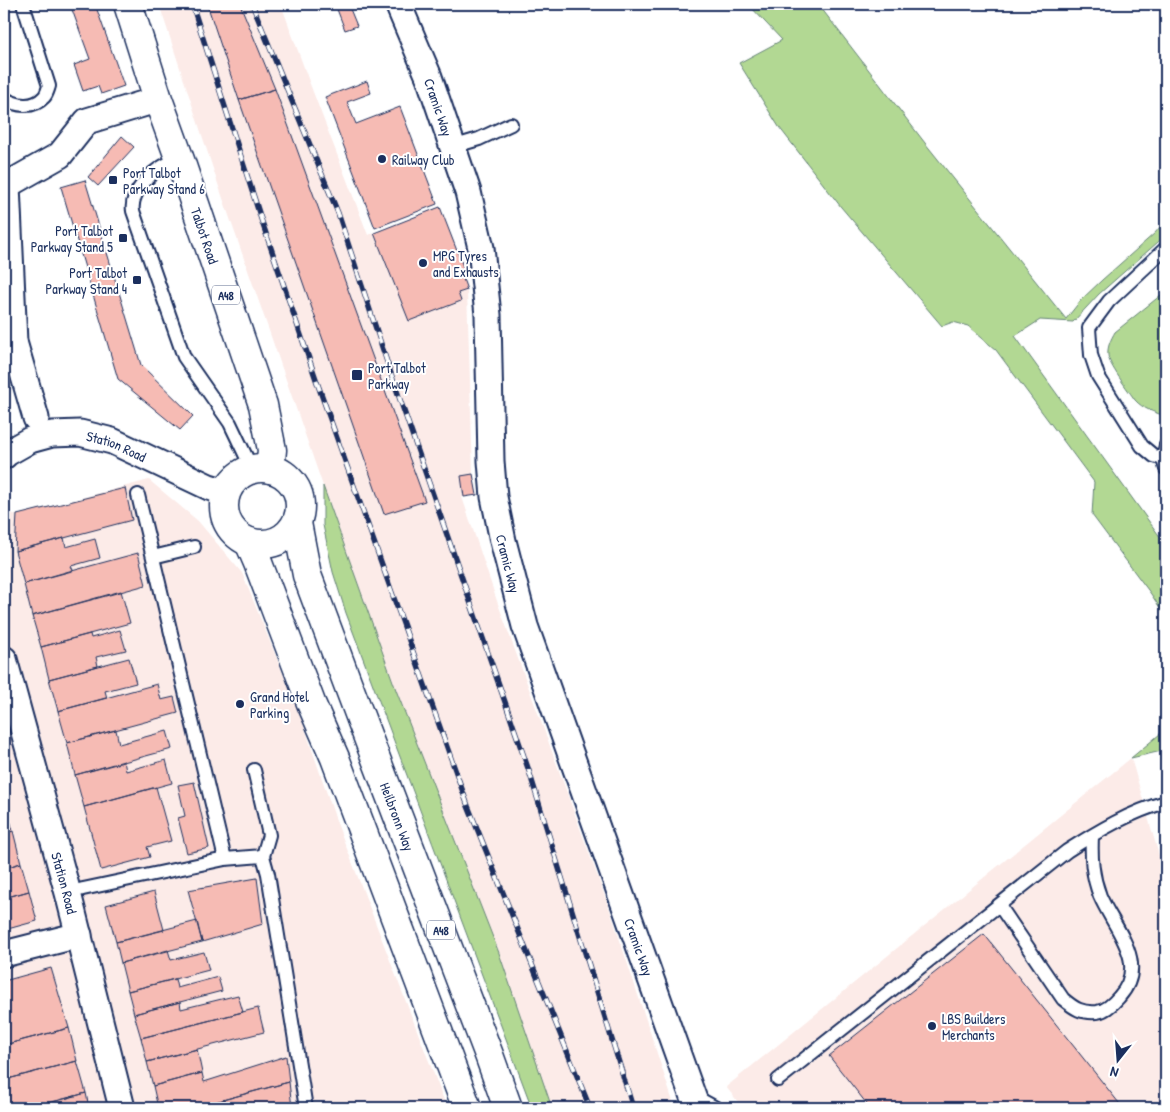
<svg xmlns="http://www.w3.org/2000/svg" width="1170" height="1112" font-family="'Patrick Hand',sans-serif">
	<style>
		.built { fill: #fcebe8 }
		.green { fill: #b2d893; stroke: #668478 }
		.building { fill: #f6bbb4; stroke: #1b2f5e }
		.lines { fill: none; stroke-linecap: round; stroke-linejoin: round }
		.lane-casing { stroke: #1b2f5e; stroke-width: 16 }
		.street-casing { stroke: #1b2f5e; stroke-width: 29 }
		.primary-casing { stroke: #1b2f5e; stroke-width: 31 }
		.lane { stroke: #fff; stroke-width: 12 }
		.street { stroke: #fff; stroke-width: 25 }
		.primary { stroke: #fff; stroke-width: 28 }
		.rail-casing { stroke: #1b2f5e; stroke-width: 5.5 }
		.rail { stroke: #fff; stroke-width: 4; stroke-dasharray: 11; stroke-linecap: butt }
		.poi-dot { fill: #1b2f5e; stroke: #fff; stroke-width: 2 }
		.labels { text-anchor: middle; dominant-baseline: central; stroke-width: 4; stroke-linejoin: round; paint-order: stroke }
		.shield { fill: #fff; stroke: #5f6d8e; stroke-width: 1 }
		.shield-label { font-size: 12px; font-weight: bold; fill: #1b2f5e }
		.street-label { font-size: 14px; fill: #1b2f5e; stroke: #fff }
		.poi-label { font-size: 14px; fill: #1b2f5e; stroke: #fff; text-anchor: start }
	</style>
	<rect width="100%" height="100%" fill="#fff"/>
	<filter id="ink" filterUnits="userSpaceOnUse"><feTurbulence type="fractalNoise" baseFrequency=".02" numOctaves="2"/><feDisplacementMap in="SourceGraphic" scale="10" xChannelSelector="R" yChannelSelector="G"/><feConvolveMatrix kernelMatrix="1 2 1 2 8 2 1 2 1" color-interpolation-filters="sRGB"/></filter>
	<g filter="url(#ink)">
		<path class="built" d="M159 4H281L310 84 368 235 440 207 466 274 462 276 467 290 473 474 477 495 462 497 497 601 611 913 675 1108H552L499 953 396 690 323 486 218 184Z
			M149 480 198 521 242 573 302 720 337 823 447 1108H4V511L17 515Z
			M1131 758 1162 866H1166V1108H743L726 1087Z"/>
		<path class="green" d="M748 4H818L925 143 1066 319 1081 300 1102 280 1155 233 1166 220V235L1099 294 1073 322 1040 320 1015 336 1166 545V617L1151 594 1092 515 1094 482 996 350 968 326 953 322 942 326 841 207 779 127 739 63 782 40Z
			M1166 291V416H1165C1154 412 1143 409 1135 400 1129 391 1108 364 1108 355 1107 347 1111 339 1115 332Z
			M323 486 396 690 499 953 552 1108H532L346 613 333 572 323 525Z
			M1166 729V750L1131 758Z"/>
		<path class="building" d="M70 4H95L124 86 101 94 98 86 83 91 74 65 90 59Z
			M207 4H240L275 89 239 100Z
			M335 4H348L357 26 345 30Z
			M367 81 371 93 347 102 356 124 400 107 437 204 375 228 325 97Z
			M275 89 425 501 384 514 239 100Z
			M122 136 134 147 98 186 88 177Z
			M85 180 141 365 193 416 180 430 118 379 61 187Z
			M440 207 466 274 462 276 467 290 458 293 461 301 409 321 374 233Z
			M473 474 477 495 464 497 461 476Z
			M125 488 132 520 15 551 17 515Z
			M64 538 66 547 95 539 100 558 71 566 73 570 24 584 15 551Z
			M138 553 146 585 32 616 24 584Z
			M121 591 130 623 41 647 32 616Z
			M120 630 126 650 96 657 98 666 49 679 41 647 90 634 91 638Z
			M129 658 136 683 105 691 107 698 58 711 49 679Z
			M157 684 161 700 174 697 178 713 67 743 58 711Z
			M116 730 119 744 167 731 172 749 75 775 67 743Z
			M166 760 172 783 84 807 75 775 124 761 126 771Z
			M194 782 209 848 187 853 178 818 185 816 178 785Z
			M156 787 171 841 147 847 150 857 101 870 84 807Z
			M4 805H6L13 831 4 834Z
			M13 831 21 863 4 868V834Z
			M21 863 29 891 4 898V868Z
			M257 878 263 924 202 942 188 890Z
			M29 891 37 921 4 930V898Z
			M154 892 164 930 116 942 106 905Z
			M197 921 202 942 121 963 116 942Z
			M984 934 1123 1108H870L829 1056Z
			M168 950 171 960 204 952 209 970 128 991 121 963Z
			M51 968 69 1028 4 1045V981Z
			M218 977 222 991 134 1014 128 991 175 979 177 988Z
			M238 995 243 1012 141 1038 134 1014 180 1002 181 1009Z
			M258 1008 264 1032 147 1062 141 1038Z
			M69 1028 77 1061 4 1080V1045Z
			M197 1049 202 1073 153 1086 147 1062Z
			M286 1056 289 1082 193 1108H158L153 1086 202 1073 204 1082Z
			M77 1061 86 1093 29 1108H4V1080Z
			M289 1082 292 1108H193Z
			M86 1093 89 1108H43L42 1105Z"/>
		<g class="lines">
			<defs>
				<path id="lane" d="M4 98C16 106 33 109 44 97 47 94 48 89 49 86L23 4
					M452 147 479 139 511 124
					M180 160C175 162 170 163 165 165 150 173 130 193 133 211L184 357 230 423 252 469
					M1166 445 1163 459 1166 469
					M1163 459 1154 456 1142 446 1098 376 1091 355 1089 328 1109 301 1166 248
					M138 495 225 859
					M153 557 194 547
					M254 770 269 835 263 856 268 874 306 1108
					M68 893 83 889 225 859 263 856
					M999 905 1063 999C1075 1009 1081 1013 1097 1012 1106 1011 1113 1004 1119 997 1150 963 1114 929 1100 896 1092 875 1091 858 1092 836
					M778 1080 1067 851C1098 831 1130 812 1166 802
					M694 1096 716 1108"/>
				<g id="street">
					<path id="s1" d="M398 4 429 77 468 192 481 248 488 315 491 461 494 497 503 541 525 626 697 1108"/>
					<path d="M4 179 7 185 14 342 4 359"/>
					<path d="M7 185 60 155 87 121 146 103"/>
					<path d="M14 342 36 418"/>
					<path id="s2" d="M4 456 7 453 30 440 52 434 80 433 112 441 209 487 226 492"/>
					<path id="s3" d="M4 659 68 893 122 1108"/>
					<path d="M4 954 79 935"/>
				</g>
				<g id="primary">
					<path id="s4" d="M128 4 158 99 180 160 263 405 272 450 270 469"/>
					<circle cx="262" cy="506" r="38"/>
					<path id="s5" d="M297 523 307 575 373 751 489 1055 508 1108"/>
					<path d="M249 542 258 563 311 703 335 758 467 1108"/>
				</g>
			</defs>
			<use href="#lane" class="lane-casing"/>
			<use href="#street" class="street-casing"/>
			<use href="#primary" class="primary-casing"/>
			<use href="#lane" class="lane"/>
			<use href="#street" class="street"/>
			<use href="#primary" class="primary"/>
			<defs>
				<path id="rail" d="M192 4 261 219 318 385 468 806 590 1108
					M252 4 338 213 388 365 529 771 633 1108"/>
			</defs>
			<use href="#rail" class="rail-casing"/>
			<use href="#rail" class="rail"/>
		</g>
	</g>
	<g class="poi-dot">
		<circle cx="382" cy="159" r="5"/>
		<rect x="108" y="175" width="10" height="10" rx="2.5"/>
		<rect x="118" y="233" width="10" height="10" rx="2.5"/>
		<circle cx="423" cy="263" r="5"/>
		<rect x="132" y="275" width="10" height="10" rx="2.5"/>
		<rect x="351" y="369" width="12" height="12" rx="2.5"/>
		<circle cx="240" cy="704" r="5"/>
		<circle cx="932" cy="1026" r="5"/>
	</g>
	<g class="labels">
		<g class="shield">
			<rect x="212" y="285.5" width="28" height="19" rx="4"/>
			<rect x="427" y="920.5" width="28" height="19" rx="4"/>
		</g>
		<g class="shield-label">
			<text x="226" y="295">A48</text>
			<text x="441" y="930">A48</text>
		</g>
		<g class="street-label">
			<text stroke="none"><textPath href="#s1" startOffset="111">Cramic Way</textPath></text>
			<text stroke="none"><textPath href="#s4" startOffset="244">Talbot Road</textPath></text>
			<text stroke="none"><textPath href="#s2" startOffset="120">Station Road</textPath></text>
			<text stroke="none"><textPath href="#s1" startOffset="576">Cramic Way</textPath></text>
			<text stroke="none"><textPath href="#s5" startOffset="311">Heilbronn Way</textPath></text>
			<text stroke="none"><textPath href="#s3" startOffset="232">Station Road</textPath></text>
			<text stroke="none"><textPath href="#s1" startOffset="981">Cramic Way</textPath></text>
		</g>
		<g class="poi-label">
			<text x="392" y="159">Railway Club</text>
			<text x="123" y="172">Port Talbot<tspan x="123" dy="16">Parkway Stand 6</tspan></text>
			<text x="113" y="230" text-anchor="end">Port Talbot<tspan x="113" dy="16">Parkway Stand 5</tspan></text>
			<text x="433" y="255">MPG Tyres<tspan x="433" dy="16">and Exhausts</tspan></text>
			<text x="127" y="272" text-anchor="end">Port Talbot<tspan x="127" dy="16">Parkway Stand 4</tspan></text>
			<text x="368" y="367">Port Talbot<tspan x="368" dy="16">Parkway</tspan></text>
			<text x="250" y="696">Grand Hotel<tspan x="250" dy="16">Parking</tspan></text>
			<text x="942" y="1018">LBS Builders<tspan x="942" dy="16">Merchants</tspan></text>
		</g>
	</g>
	<rect width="1170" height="1112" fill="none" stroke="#fff" stroke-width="20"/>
	<rect x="10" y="10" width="1150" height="1092" fill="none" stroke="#1b2f5e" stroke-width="2" filter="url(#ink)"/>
	<g transform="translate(1118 1060) rotate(197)" stroke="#ffffff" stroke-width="4" paint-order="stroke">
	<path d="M0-4L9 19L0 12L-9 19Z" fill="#1b2f5e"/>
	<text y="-8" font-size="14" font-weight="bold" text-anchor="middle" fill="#1b2f5e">N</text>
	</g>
</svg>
